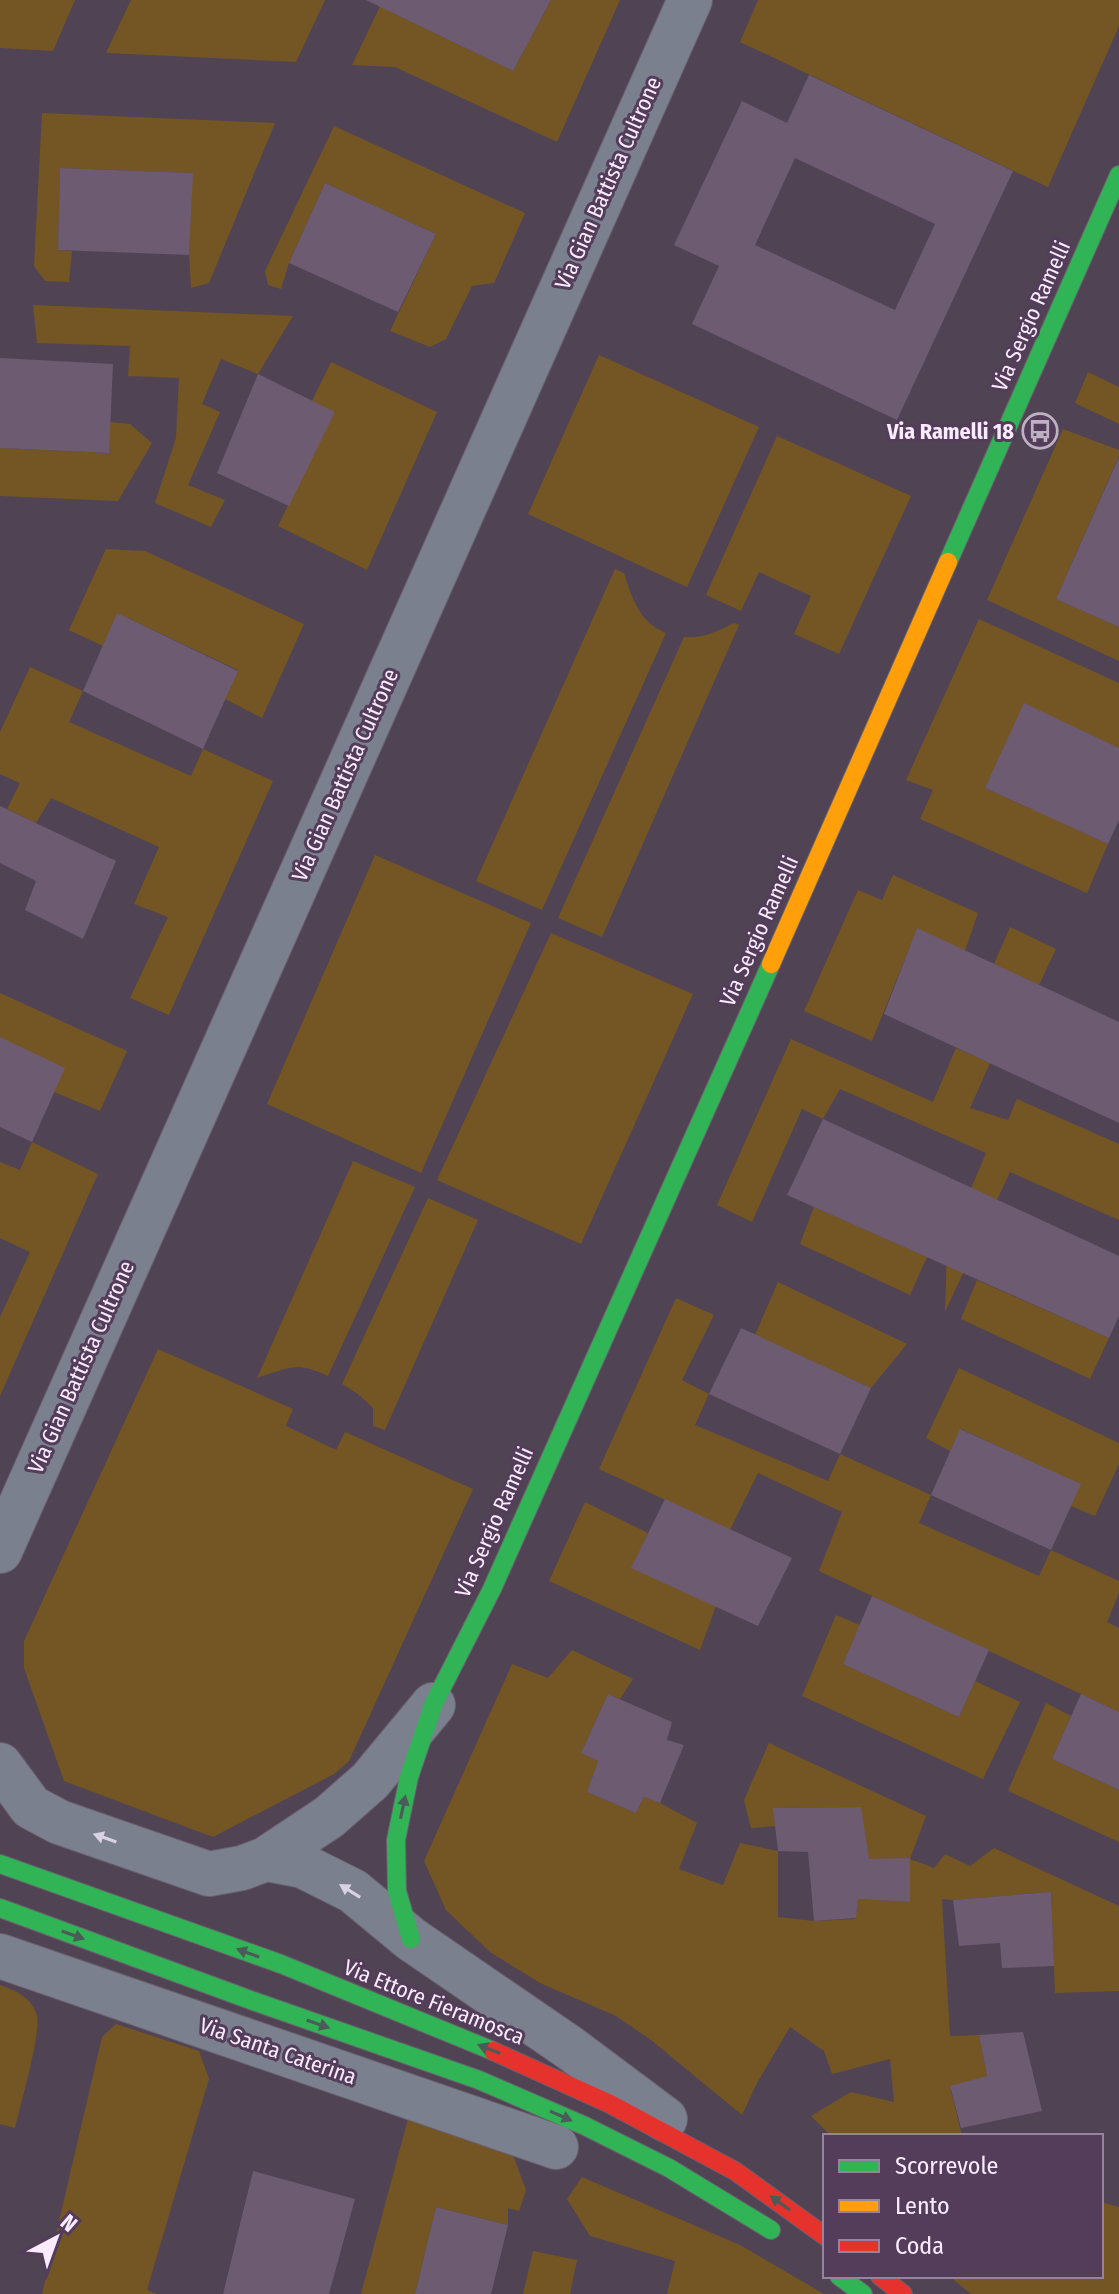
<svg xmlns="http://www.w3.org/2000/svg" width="1119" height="2294" font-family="'Fira Sans Condensed',sans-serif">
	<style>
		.green { fill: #745624 }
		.building { fill: #6d5b72; fill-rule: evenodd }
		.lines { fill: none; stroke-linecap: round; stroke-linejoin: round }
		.street-casing { stroke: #6a606e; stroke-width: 46 }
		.fast-casing { stroke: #6a606e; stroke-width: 20 }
		.slow-casing { stroke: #6a606e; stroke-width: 20 }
		.jam-casing { stroke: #6a606e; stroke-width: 20 }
		.street { stroke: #7a808e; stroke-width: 44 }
		.fast { stroke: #30b455; stroke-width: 18 }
		.slow { stroke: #ff9f0a; stroke-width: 18 }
		.jam { stroke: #e5322d; stroke-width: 18 }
		.oneway { fill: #4b5b59 }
		.oneway2 { fill: #dad1e2 }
		.labels { text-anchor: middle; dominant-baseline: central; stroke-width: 6; stroke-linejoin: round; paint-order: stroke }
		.street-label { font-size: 22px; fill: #faecfe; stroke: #543d5a }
		.poi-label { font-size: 22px; font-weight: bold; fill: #faecfe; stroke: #543d5a; text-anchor: end }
	</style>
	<rect width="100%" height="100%" fill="#504354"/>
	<path class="green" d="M0 0H75L53 51 0 48Z
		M131 0H325L296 62 106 53Z
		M383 0 395 14 513 71 551 0H620L557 142 395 67 352 65Z
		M758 0H1119V26L1048 187 740 42Z
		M42 113 275 123 209 283 191 288 189 255 192 173 60 168 58 250 72 251 69 282 45 281 34 266Z
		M334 126 525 213 494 283 472 286 446 339 430 347 390 331 436 234 325 183 289 263 281 289 268 285 265 271Z
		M33 305 293 316 258 374 221 359 202 404 220 412 188 485 225 500 211 527 155 503 176 438 179 378 128 376 130 346 37 343Z
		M599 355 759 427 687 587 528 514Z
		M331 362 437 412 367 570 278 526 334 412 312 401Z
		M1088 372 1119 387V424L1075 403Z
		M110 422 130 424 152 443 118 501 0 496V448L108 453Z
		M1063 429 1119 450V456L1056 599 1119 627V661L987 600Z
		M777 436 911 496 839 654 794 634 811 596 759 572 741 611 706 595Z
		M106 549 145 551 304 624 262 718 225 699 238 670 117 613 103 646 69 630Z
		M615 569 624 573C632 598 639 622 666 633L542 910 476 881Z
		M979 619 1119 683V748L1025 704 985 788 1031 809 1048 773 1079 786 1060 822 1108 844 1087 893 920 819 933 790 906 780Z
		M734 623 739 625 602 937 558 918 684 637C702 639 718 631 734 623Z
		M30 667 83 691 69 722 191 776 203 749 273 781 169 1015 130 998 168 917 134 904 159 847 51 798 36 823 7 809 20 783 0 774V732Z
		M375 855 531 923 421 1173 267 1104Z
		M893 875 978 913 965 951 917 929 872 1041 804 1011 858 890 882 900Z
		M1010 927 1056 949 1039 985 994 964Z
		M551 933 693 994 581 1244 437 1180Z
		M0 993 127 1051 100 1111 54 1092 0 1037Z
		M791 1039 933 1102 956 1048 990 1063 970 1108 1008 1120 1017 1099 1119 1144V1220L1010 1172 945 1312 947 1246 986 1153 840 1089 823 1119 802 1109 752 1222 717 1205Z
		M32 1142 98 1174 0 1396V1317L30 1252 0 1238V1162L20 1170Z
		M353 1161 415 1187 328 1376C296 1361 289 1368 257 1378Z
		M428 1198 478 1220 385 1430 373 1426V1408L358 1394 342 1384Z
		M814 1207 927 1257 910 1295 800 1244Z
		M977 1280 1109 1338 1090 1379 961 1319Z
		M778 1282 907 1344 871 1388 755 1335Z
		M676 1298 714 1315 682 1380 709 1394 695 1425 828 1481 840 1454 931 1495 919 1523 1039 1576 1051 1550 1119 1581V1593L1107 1622 1119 1628V1712L819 1571 842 1512 758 1473 730 1530 599 1469Z
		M158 1349 293 1409 286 1426 336 1450 345 1432 473 1489 349 1761 334 1774 213 1837 64 1781 24 1668V1641Z
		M959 1368 1119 1443V1464L1095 1516 1071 1506 1080 1484 961 1429 950 1451 926 1438Z
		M585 1502 648 1533 632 1568 716 1606 700 1650 549 1581Z
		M836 1615 860 1625 843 1664 959 1717 975 1681 1020 1702 983 1779 802 1696Z
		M572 1650 633 1679 620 1699 608 1694 581 1753 598 1761 587 1792 636 1813 644 1797 660 1803 697 1823 679 1869 723 1885 740 1843 778 1851V1917L814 1921 855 1919 858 1899 910 1902V1859H869L860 1807 774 1808 775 1826 751 1828 744 1800 769 1743 926 1816 910 1859 934 1868 945 1854 970 1866 994 1848 1119 1906V1991L1055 1993 1051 1892 953 1900 942 1899 950 2036 979 2035 987 2076 950 2087 962 2136H831L811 2116 851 2092 894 2102 890 2059 832 2074 824 2051 790 2027 757 2083 742 2115 651 2040 616 2016 540 1983 490 1952 446 1910 424 1861 512 1664 548 1678Z
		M1046 1703 1071 1716 1052 1759 1119 1790V1842L1008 1791Z
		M0 1985C15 1990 33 1998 37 2016 41 2034 20 2106 15 2128L0 2124Z
		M116 2024 199 2051 209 2079 147 2290 157 2294H42L102 2037Z
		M408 2119 513 2155 526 2190 519 2211 508 2208V2225L436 2207 415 2294H361Z
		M582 2177 740 2245 824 2294H667L675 2261 590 2236 567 2199Z
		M1101 2202 1119 2207V2294H971L949 2276H1101Z
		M533 2251 577 2260 570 2294H523Z"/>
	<path class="building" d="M366 0H551L513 71Z
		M809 75 1013 171 897 420 692 324 719 266 674 245 742 101 787 123ZM795 158 935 224 895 310 755 245Z
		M60 168 193 173 189 255 58 250Z
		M325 183 436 234 398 312 289 263Z
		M0 358 113 364 109 453 0 448Z
		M258 374 335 412 289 506 217 473Z
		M1119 457V627L1056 599Z
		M117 613 238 671 203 749 83 691Z
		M1024 703 1119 748V820L1108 844 985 788Z
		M0 806 116 861 83 939 25 910 36 881 0 863Z
		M917 928 1119 1022V1123L884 1014Z
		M0 1037 65 1068 32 1142 0 1127Z
		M823 1119 1119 1256V1316L1109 1338 787 1195Z
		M741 1328 871 1388 840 1454 709 1394Z
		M960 1429 1081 1484 1051 1550 931 1495Z
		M665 1499 792 1558 758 1626 631 1568Z
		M872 1596 989 1650 959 1717 843 1664Z
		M608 1694 672 1722 667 1740 684 1745 660 1803 644 1797 636 1813 587 1792 598 1761 581 1753Z
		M1081 1694 1119 1712V1790L1052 1759Z
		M861 1807 869 1859 910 1858V1902L858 1899 856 1918 814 1921 808 1852 778 1851 773 1808Z
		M1051 1892 1054 1966 1002 1968 1000 1943 959 1946 953 1900Z
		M1023 2032 1042 2111 961 2128 950 2086 987 2076 979 2035Z
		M253 2171 355 2199 329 2294H223Z
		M436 2207 508 2225 491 2294H415Z"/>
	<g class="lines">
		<defs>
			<path id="street" d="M0 1551 690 0
				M0 1765 31 1807 59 1822 209 1874 242 1868 266 1859 303 1866 353 1891 411 1939 570 2048 665 2119
				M266 1859 329 1817 370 1781 433 1705
				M0 1956 556 2147"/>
			<path id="fast" d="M948 562 1119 175
				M0 1864 281 1964 493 2051
				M0 1908 256 2002 479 2080 585 2126 669 2168 771 2230
				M411 1939 397 1891 396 1840 409 1777 434 1703 492 1589 771 964
				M839 2276 863 2294"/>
			<path id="slow" d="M771 964 948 562"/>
			<path id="jam" d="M493 2051 610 2104 735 2171 825 2236
				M880 2276 903 2294"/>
		</defs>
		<use href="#street" class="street-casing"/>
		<use href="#fast" class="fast-casing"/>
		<use href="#slow" class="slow-casing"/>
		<use href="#jam" class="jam-casing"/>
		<use href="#street" class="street"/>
		<use href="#fast" class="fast"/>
		<use href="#slow" class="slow"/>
		<use href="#jam" class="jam"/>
	</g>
	<defs><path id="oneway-solid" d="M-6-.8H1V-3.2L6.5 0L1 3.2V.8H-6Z" transform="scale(2)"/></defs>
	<g class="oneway">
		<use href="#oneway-solid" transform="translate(403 1807) rotate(-78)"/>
		<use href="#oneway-solid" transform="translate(73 1935) rotate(20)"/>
		<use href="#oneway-solid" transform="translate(248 1953) rotate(-160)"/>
		<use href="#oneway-solid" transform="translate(318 2024) rotate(19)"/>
		<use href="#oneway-solid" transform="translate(489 2049) rotate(-158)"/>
		<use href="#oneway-solid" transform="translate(561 2116) rotate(24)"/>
		<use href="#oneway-solid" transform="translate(780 2203) rotate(-144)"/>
	</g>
	<g class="oneway2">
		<use href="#oneway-solid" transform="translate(105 1838) rotate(-161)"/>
		<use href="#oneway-solid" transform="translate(350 1891) rotate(-148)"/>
	</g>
	<defs>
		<symbol id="bus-ring" viewBox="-11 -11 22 22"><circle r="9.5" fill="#543d5a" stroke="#beb1c2" stroke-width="1.5"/><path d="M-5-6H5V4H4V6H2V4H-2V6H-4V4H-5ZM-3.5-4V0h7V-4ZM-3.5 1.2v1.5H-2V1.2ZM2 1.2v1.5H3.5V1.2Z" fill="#beb1c2"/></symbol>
	</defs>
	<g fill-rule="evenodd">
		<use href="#bus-ring" x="1020" y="411" width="40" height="40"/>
	</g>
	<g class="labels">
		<g class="street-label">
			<text transform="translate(608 183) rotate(-66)">Via Gian Battista Cultrone</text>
			<text transform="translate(1031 316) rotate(-66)">Via Sergio Ramelli</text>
			<text transform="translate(345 775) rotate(-66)">Via Gian Battista Cultrone</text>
			<text transform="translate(759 931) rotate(-66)">Via Sergio Ramelli</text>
			<text transform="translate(81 1367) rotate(-66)">Via Gian Battista Cultrone</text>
			<text transform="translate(494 1522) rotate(-66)">Via Sergio Ramelli</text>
			<text transform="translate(434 2002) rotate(22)">Via Ettore Fieramosca</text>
			<text transform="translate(278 2051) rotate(19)">Via Santa Caterina</text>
		</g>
		<g class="poi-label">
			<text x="1014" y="431">Via Ramelli 18</text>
		</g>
	</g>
	<rect x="823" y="2134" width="280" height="144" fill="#543d5a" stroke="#96839c" stroke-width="2"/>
	<rect x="839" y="2160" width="40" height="12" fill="#30b455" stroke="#96839c" stroke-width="2"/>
	<text x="895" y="2174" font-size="24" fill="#faecfe">Scorrevole</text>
	<rect x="839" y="2200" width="40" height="12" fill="#ff9f0a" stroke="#96839c" stroke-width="2"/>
	<text x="895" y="2214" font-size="24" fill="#faecfe">Lento</text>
	<rect x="839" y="2240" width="40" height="12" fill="#e5322d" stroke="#96839c" stroke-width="2"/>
	<text x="895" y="2254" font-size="24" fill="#faecfe">Coda</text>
	<g transform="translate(56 2238) rotate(41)" stroke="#543d5a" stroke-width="6" paint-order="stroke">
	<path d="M0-6L14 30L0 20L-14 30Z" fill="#faecfe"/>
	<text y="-12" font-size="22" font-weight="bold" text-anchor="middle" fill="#faecfe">N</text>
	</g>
</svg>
